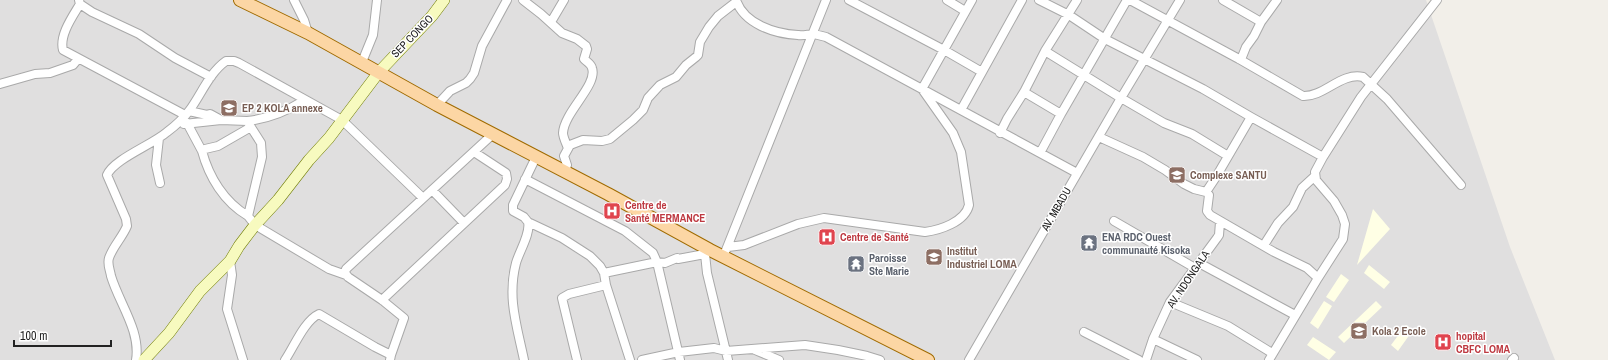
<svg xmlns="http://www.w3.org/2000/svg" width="1608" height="360" font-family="'Archivo Narrow',sans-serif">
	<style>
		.residential { fill: #e0dfdf }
		.education { fill: #ffffe5 }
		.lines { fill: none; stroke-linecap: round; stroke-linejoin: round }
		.street-casing { stroke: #a9a9a9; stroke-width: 10 }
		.secondary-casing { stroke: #707d05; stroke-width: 12 }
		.primary-casing { stroke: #a06b00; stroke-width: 14 }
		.street { stroke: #fff; stroke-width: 8 }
		.secondary { stroke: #f7fabf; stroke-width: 11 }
		.primary { stroke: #fcd6a4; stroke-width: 12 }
		.labels { text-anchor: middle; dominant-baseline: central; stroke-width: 3; stroke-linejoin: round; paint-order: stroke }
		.street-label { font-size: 11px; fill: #222; stroke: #fff }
		.education-label { font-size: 11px; font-weight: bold; fill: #785e54; stroke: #fff; text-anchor: start }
		.health-label { font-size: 11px; font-weight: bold; fill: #be3a42; stroke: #fff; text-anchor: start }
		.worship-label { font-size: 11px; font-weight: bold; fill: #5b616d; stroke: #fff; text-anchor: start }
	</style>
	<rect width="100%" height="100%" fill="#f2efe9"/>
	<path class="residential" d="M0 0H1426L1510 247 1555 360H0Z"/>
	<path class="education" d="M1373 209 1390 229 1357 265Z
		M1369 265 1390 282 1384 289 1364 273Z
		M1341 274 1349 280 1334 302 1326 297Z
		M1324 301 1332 306 1318 329 1310 323Z
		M1376 301 1382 307 1344 343 1338 337Z
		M1406 325 1413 330 1398 351 1391 345Z
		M1313 337 1336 352 1329 360 1307 345Z"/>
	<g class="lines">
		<defs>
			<path id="street" d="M79 0 80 4 92 12 139 34 175 58 211 77
				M294 0 304 20 308 33
				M523 0 541 14 562 33 577 39 586 46 587 49 584 59C587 62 591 64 592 68 598 85 564 112 563 133 563 137 566 143 568 148
				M736 0C744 24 775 34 798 35 803 36 809 34 814 34 818 35 822 36 826 37L1077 173
				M849 0 944 50 982 72
				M947 0 965 11
				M1039 0 1069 15 1105 39 1203 89 1251 117 1323 157
				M1130 0 1239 59 1303 96C1324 97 1341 72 1363 77L1387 99 1461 185
				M1223 0 1261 22
				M80 4C73 16 59 35 63 50L185 115
				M551 22 564 0
				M1045 51 1121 98 1164 123 1192 134 1228 156
				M1239 59 1242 57 1246 47 1254 36 1261 22 1277 0
				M362 62 373 35 377 0
				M0 84 35 74 50 73 73 65 78 59
				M1024 92 1061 114
				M437 105 450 91 466 83 470 79 474 73 482 46 507 0
				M961 110 1022 0
				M189 111 207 115 210 114 221 120 247 121 261 143 262 157 248 216 255 225 329 269 346 275
				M247 121C268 119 287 111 305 100
				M187 123 202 151 205 149 218 146 251 127
				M184 124 221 120
				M1000 133 1007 119 1024 92 1045 51 1077 0
				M1099 137 1143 157 1165 170 1184 184 1194 189 1206 192 1209 195 1207 211 1210 215 1274 252 1307 268 1318 278
				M159 138 156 165 160 183
				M202 151C209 177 224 202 248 216
				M1040 153 1061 114 1127 0
				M536 157 513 205V211L524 217 528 222 562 238 590 256 600 266 604 273 606 285 630 360
				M565 172 567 165 564 156 570 145 583 140 602 141 610 139 633 120 643 110 648 98 660 85 676 77 686 65 696 57 698 55 700 42 709 27 718 16 736 2
				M525 179 625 231 653 253 657 262 680 360
				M432 190 464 223
				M1206 192 1216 177 1251 117
				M1114 221 1195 268
				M1264 245 1278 223 1293 207 1302 188 1315 176
				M728 247 744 245 798 224 824 218 925 232C940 230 965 222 969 205L961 152 953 133 922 89 972 0
				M710 250 705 254 707 273 728 360
				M726 250 826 0
				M230 261 232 275 227 309 243 360
				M1199 263 1295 315
				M604 273 657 262 665 263 677 258 678 259 705 254
				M382 300 505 185 507 179 506 173 474 152
				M1170 302 1228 326 1272 353
				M1084 332 1139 360
				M1153 339 1197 360
				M755 350 779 360
				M136 360C141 331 119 303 111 276 110 270 107 264 109 258 113 246 122 238 127 226L126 219 107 175C114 159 152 145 167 132 175 126 183 119 189 111 201 95 209 73 226 61H234L239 63 342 120 423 198
				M285 360C294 347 304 321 319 314L375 347 391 355
				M390 360 391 355 404 318 382 300 348 277 345 273 346 269 493 134
				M524 360C517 326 507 298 516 263 519 252 531 233 528 222
				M577 360 562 298 569 294 606 285
				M642 360 679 352 714 348 726 351 805 345 838 350 867 356 880 360
				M969 360 1121 98 1180 0
				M1146 360 1153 339 1170 302 1217 238 1219 235 1220 222
				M1269 360 1318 278 1343 239 1345 224 1342 215 1334 201 1316 180 1315 172 1323 157 1361 97 1437 0
				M1512 360 1514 358"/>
			<path id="secondary" d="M144 360 169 333 200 291 230 261 239 246 255 225 278 200 309 160 329 138 379 72 432 16 444 0"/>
			<path id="primary" d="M240 0 308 33 437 105 608 194 710 250 928 360"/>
		</defs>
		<use href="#street" class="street-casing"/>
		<use href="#secondary" class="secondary-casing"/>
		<use href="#primary" class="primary-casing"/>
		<use href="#street" class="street"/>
		<use href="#secondary" class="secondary"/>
		<use href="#primary" class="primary"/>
	</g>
	<defs>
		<symbol id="school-square" viewBox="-11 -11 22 22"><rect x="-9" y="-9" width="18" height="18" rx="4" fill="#8d6e63" stroke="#fff"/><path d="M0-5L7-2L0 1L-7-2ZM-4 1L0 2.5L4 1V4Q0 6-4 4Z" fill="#fff"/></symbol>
		<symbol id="hospital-square" viewBox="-11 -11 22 22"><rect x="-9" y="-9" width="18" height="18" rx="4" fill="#e0444e" stroke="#fff"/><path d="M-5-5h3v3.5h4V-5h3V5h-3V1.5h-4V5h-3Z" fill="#fff"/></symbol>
		<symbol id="temple-square" viewBox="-11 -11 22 22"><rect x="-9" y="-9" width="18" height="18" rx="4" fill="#6b7280" stroke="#fff"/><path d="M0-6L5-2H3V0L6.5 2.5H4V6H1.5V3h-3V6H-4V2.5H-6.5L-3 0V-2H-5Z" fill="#fff"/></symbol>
	</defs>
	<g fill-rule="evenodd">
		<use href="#school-square" x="219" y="98" width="20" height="20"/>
		<use href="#school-square" x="1167" y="165" width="20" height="20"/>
		<use href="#hospital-square" x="602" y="201" width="20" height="20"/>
		<use href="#hospital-square" x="817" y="227" width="20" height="20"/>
		<use href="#temple-square" x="1079" y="233" width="20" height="20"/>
		<use href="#school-square" x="924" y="247" width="20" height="20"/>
		<use href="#temple-square" x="846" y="254" width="20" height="20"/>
		<use href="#school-square" x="1349" y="321" width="20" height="20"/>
		<use href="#hospital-square" x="1433" y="332" width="20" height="20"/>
	</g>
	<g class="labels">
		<g class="street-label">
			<text transform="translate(412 36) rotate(-46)">SEP CONGO</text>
			<text transform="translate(1056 209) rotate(-60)">AV. MBADU</text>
			<text transform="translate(1188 279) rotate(-56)">AV. NDONGALA</text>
		</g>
		<g class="education-label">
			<text x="242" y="108">EP 2 KOLA annexe</text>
			<text x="1190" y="175">Complexe SANTU</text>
			<text x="947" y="251">Institut<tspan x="947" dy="13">Industriel LOMA</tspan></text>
			<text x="1372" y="331">Kola 2 Ecole</text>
		</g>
		<g class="health-label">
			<text x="625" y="205">Centre de<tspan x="625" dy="13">Santé MERMANCE</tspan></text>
			<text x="840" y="237">Centre de Santé</text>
			<text x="1456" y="336">hopital<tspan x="1456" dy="13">CBFC LOMA</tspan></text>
		</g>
		<g class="worship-label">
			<text x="1102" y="237">ENA RDC Ouest<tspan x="1102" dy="13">communauté Kisoka</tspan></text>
			<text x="869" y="258">Paroisse<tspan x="869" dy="13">Ste Marie</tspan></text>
		</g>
	</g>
	<path d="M14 340v6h97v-6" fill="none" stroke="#222222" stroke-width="2"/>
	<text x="20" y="340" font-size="12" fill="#222222" stroke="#ffffff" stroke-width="3" paint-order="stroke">100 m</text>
</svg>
